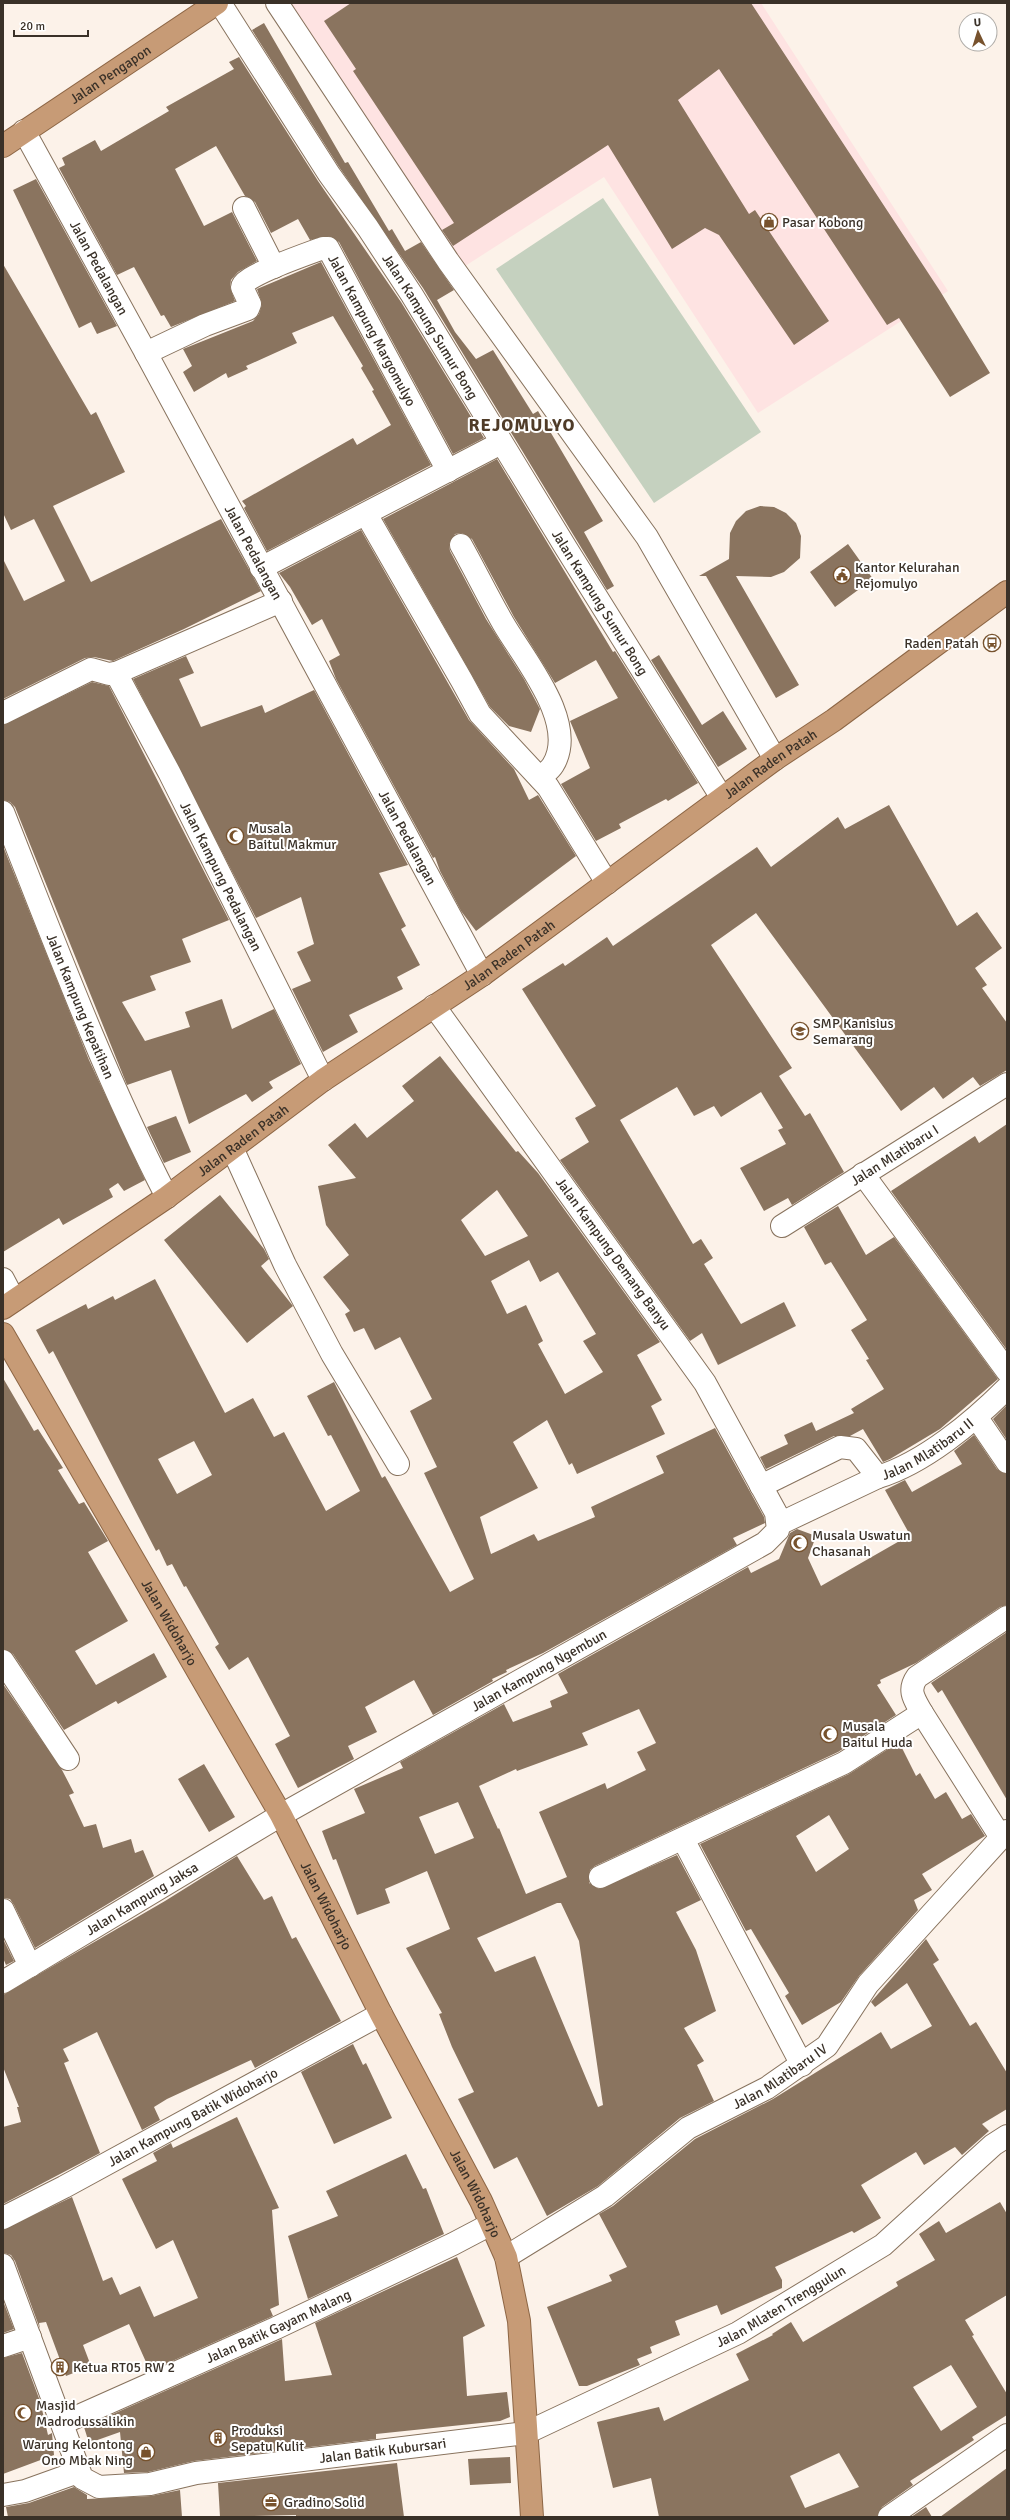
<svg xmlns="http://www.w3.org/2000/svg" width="1010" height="2520" font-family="Signika,sans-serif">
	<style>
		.commercial { fill: #fee3e2 }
		.green { fill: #c5d1bf }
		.building { fill: #8a745f; fill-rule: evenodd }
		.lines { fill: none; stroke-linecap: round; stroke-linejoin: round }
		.minor-casing { stroke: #88735e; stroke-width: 24 }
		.trunk-casing { stroke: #8d6645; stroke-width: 24 }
		.minor { stroke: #fff; stroke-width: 22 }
		.trunk { stroke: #c79b76; stroke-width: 22 }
		.labels { text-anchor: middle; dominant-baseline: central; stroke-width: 4; stroke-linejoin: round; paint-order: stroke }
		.street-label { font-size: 14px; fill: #3a3128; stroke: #fff }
		.poi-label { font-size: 14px; fill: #3a3128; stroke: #fff; text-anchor: start }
		.district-label { font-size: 18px; font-weight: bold; letter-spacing: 1px; fill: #4f3b28; stroke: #fff }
	</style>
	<rect width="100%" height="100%" fill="#fcf2e9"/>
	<path class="commercial" d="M290 3H761L948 291 758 413 604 177 462 268Z"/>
	<path class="green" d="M603 198 761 432 654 503 496 269Z"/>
	<path class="building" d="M351 3H751L940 291 990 373 950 397 899 318 887 325 719 69 678 100 749 214 755 210 829 321 794 345 719 235 705 228 672 249 608 145 453 246 442 230 454 223 353 71 356 69 324 21Z
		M264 23 345 163 348 162 389 231 392 229 405 251 421 242 454 290 437 300 455 332 476 359 493 350 533 414 538 411 603 521 584 532 614 586 607 590 423 288 339 167 252 30Z
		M239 57 318 181 401 302 484 438 453 454 339 242 328 236 310 240 298 219 271 233 255 202 245 196 216 146 175 169 204 226 232 212 257 261 238 272 231 280 230 287 235 301 171 327 164 315 161 316 134 267 117 275 59 168 65 165 62 158 95 140 101 151 169 111 166 107 234 69 229 62Z
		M36 179 117 326 97 334 91 322 79 328 13 190Z
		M321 262 431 465 267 551 244 508 246 506 242 501 353 438 357 445 391 425 372 391 374 390 361 368 363 366 333 316 292 333 297 343 246 366 248 369 228 378 226 373 194 392 183 372 192 366 183 349 253 321 259 314 262 304 257 289Z
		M3 264 91 415 96 412 125 472 53 506 91 582 221 519 261 591 184 629 113 661 94 657 85 658 3 699V559L24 601 65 581 34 519 11 530 3 513Z
		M497 459 613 652 615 651 698 783 668 801 666 799 619 824 621 828 596 841 561 784 590 768 570 721 618 698 596 660 555 683 514 617 472 539 462 533 455 534 449 544 450 551 486 619 524 679 540 709 531 732 509 726 490 707 383 519Z
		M760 506 774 507 786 513 796 523 801 536 800 558 784 572 771 577 736 576 799 685 776 698 706 576H699L729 559 730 533 736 521 746 511Z
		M361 530 469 720 514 769 529 800 538 795 576 856 476 931 461 911 440 871 435 857 433 858 336 679 329 661 340 655 322 619 312 625 290 587 279 573Z
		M848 544 873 579 835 607 810 572Z
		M659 655 702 725 723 711 747 749 718 767 651 660Z
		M186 656 194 673 179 679 201 727 262 705 265 713 314 690 408 865 379 873 406 926 401 929 420 965 397 977 403 989 349 1015 358 1032 323 1052 292 989 311 981 297 952 314 944 301 897 256 918 133 679Z
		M92 682 109 686 229 920 182 939 191 962 150 976 156 990 122 1002 145 1041 190 1027 185 1012 222 999 232 1029 274 1009 301 1064 269 1082 273 1088 252 1102 246 1094 189 1124 171 1070 127 1085 15 807 10 802 3 800V725Z
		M889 805 957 926 977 912 1002 948 975 968 987 985 982 988 1007 1023V1070L980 1086 973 1077 943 1099 934 1087 901 1111 756 913 711 945 792 1068 779 1076 805 1116 810 1113 844 1172 792 1205 788 1198 764 1211 740 1168 786 1144 778 1130 783 1128 761 1092 721 1117 714 1106 694 1116 677 1087 620 1120 693 1244 701 1239 713 1258 704 1264 741 1324 784 1302 796 1326 718 1365 702 1333 690 1341 560 1160 589 1142 575 1118 596 1106 522 989 563 963 565 966 607 937 613 946 757 847 771 867 838 817 845 829Z
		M3 846 89 1060 145 1180 124 1191 118 1183 109 1189 113 1197 63 1225 59 1218 3 1252Z
		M440 1056 516 1152 518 1151 538 1173 660 1342 637 1355 662 1400 651 1406 665 1434 577 1474 572 1463 569 1465 547 1420 513 1442 538 1488 480 1517 491 1554 534 1534 538 1541 595 1517 591 1507 664 1473 656 1456 715 1428 764 1517 765 1523 733 1538 737 1545 543 1653 506 1670 507 1672 492 1679 493 1681 433 1715 414 1680 365 1707 377 1732 348 1746 354 1759 298 1788 275 1744 290 1736 248 1657 229 1670 215 1647 219 1644 186 1586 184 1587 172 1564 167 1566 159 1549 156 1551 53 1351 49 1354 36 1330 86 1304 88 1309 113 1296 115 1300 155 1279 225 1413 253 1398 274 1437 284 1432 326 1511 360 1491 331 1435 328 1436 307 1396 334 1382 382 1478 385 1476 450 1592 474 1579 424 1473 437 1467 410 1411 432 1399 400 1337 375 1350 364 1328 354 1332 345 1314 350 1311 323 1277 349 1255 326 1225 318 1186 356 1178 328 1145 355 1123 367 1138 414 1101 402 1086ZM497 1190 528 1236 485 1256 461 1220ZM529 1260 540 1282 558 1272 596 1334 583 1341 603 1372 565 1394 538 1344 543 1341 526 1305 507 1314 491 1281ZM194 1441 212 1475 177 1494 158 1459Z
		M176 1116 191 1152 164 1163 147 1127Z
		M1007 1124V1350L891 1191 975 1136 979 1143Z
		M220 1195 264 1249 269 1259 261 1266 293 1306 247 1343 164 1240Z
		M838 1206 866 1255 894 1237 998 1379 940 1429 890 1459 883 1462 863 1429 850 1436H834L766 1469 760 1457 788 1444 784 1435 812 1422 816 1431 854 1413 851 1409 884 1389 866 1360 869 1359 851 1330 867 1320 831 1262 825 1265 804 1227Z
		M3 1378 34 1431 38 1429 63 1468 58 1470 79 1504 84 1502 108 1541 88 1552 128 1621 75 1651 96 1685 154 1653 167 1677 118 1704 116 1701 64 1730 13 1654 3 1649Z
		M1007 1405V1440L993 1419Z
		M974 1435 997 1469 1007 1474V1605L1000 1607 916 1663 880 1680 881 1683 877 1685 896 1715 838 1752 595 1866 590 1870 589 1883 599 1889 677 1855 701 1900 676 1912 696 1950 716 2011 684 2028 704 2061 697 2065 714 2101 680 2118 598 2186 547 2216 517 2157 494 2169 458 2099 474 2092 452 2047 439 2014 442 2013 406 1948 450 1929 427 1871 385 1889 390 1903 357 1915 336 1859 333 1860 322 1831 365 1813 354 1789 403 1768 400 1762 504 1704 513 1722 552 1707 550 1701 568 1693 558 1674 748 1567 751 1573 779 1559 790 1533 797 1529 816 1536 808 1558 821 1586 910 1535 885 1490 905 1480 912 1492 962 1464 954 1451ZM639 1709 656 1743 637 1752 646 1770 607 1789 605 1783 539 1812 567 1877 526 1894 499 1828 498 1829 479 1786 516 1769 517 1771 588 1745 582 1733ZM458 1802 474 1838 435 1854 419 1817ZM557 1903H561L579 1941 603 2105 598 2107 535 1956 495 1972 477 1938Z
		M1007 1632V1800L942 1690 938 1693 931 1683Z
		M3 1684 62 1770 74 1793 69 1795 84 1827 96 1824 103 1848 131 1839 135 1853 143 1850 154 1876 35 1948 14 1905 10 1899 3 1898Z
		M899 1742 916 1776 920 1773 935 1799 946 1792 962 1819 971 1814 985 1836 922 1874 932 1890 914 1900 918 1910 859 1976 841 2002 802 2025 785 1996 789 1993 751 1929 746 1931 700 1844 849 1774ZM829 1815 849 1849 816 1872 796 1836Z
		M204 1764 235 1817 209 1832 178 1779Z
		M237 1856 264 1900 272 1896 292 1939 296 1937 341 2021 255 2068 251 2060 167 2099 154 2107 160 2120 142 2130 97 2032 63 2049 69 2061 64 2063 100 2153 3 2204V2127L21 2122 17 2107H19L3 2067V1995L165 1901Z
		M3 1939 14 1961 6 1965 3 1958Z
		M926 1939 939 1960 933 1964 970 2026 976 2022 1007 2073V2109L982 2124 989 2131 962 2155 955 2147 924 2165 916 2152 861 2185 881 2218 854 2233 852 2231 775 2267 782 2280V2288L721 2315 717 2305 675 2321 680 2335 650 2347 652 2353 637 2359 640 2365 587 2386H579L547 2307 612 2281 609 2275 627 2267 599 2214 613 2206 695 2139 773 2099 881 2032 891 2049 932 2026 907 1983 875 2007 871 2002Z
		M353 2044 363 2065 366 2063 392 2118 334 2144 301 2072Z
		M237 2117 279 2208 272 2210 279 2305 270 2309 273 2316 150 2371 129 2324 83 2345 91 2366 66 2376 46 2322 39 2323 40 2329 15 2261 11 2255 4 2253 3 2230 72 2197 103 2281 112 2277 120 2295 140 2286 154 2317 198 2298 173 2240 156 2249 122 2179 157 2161 153 2153 171 2143 173 2148Z
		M406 2154 423 2189 426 2188 444 2234 308 2299 288 2236 338 2216 326 2191Z
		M1000 2202 1007 2214V2295L965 2320 974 2335 972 2336 1007 2394V2415L972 2437 974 2440 910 2481 913 2485 882 2507 877 2517H659L651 2478 613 2488 597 2422 659 2407 664 2421 749 2380 736 2354 773 2335 772 2334 791 2322 803 2342 898 2286 896 2282 935 2260 919 2234 939 2221 946 2233ZM951 2365 977 2407 941 2431 913 2387ZM839 2453 859 2487 805 2508 790 2476Z
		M457 2257 485 2326 463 2337 467 2396 507 2392 510 2417 500 2421 376 2434V2439L194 2461 148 2472 124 2473 120 2432 89 2443 84 2427 282 2339 285 2381 332 2375 315 2323Z
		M3 2301 14 2329 3 2333Z
		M22 2353 40 2401 48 2435 52 2433 54 2455 3 2474V2358Z
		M510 2457 511 2483 470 2485 468 2459Z
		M397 2463 404 2517H296V2515L220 2517 218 2483Z
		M1007 2468V2517H940Z
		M74 2487 87 2495V2499L151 2496 180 2490 182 2517H8L6 2507 29 2503Z
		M926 2507 932 2517H911Z"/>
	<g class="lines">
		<defs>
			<g id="minor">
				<path id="s1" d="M220 3 329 174 368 228 412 295 566 548 722 798"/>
				<path d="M277 3 448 261 647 537 775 759"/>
				<path id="s2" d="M24 131 146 353 482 975"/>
				<path d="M244 208 274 267"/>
				<path id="s3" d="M146 353 205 325 248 309 250 304 242 287C242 276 310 253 323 248H328L448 471"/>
				<path d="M366 514 462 681 480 714 548 787 607 883"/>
				<path d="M461 545C475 570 488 597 503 623 523 658 579 723 553 765 550 770 544 774 540 778"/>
				<path d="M261 568 501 443"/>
				<path id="s4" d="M116 673 169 772 323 1080"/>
				<path d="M3 713 91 669 109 674 116 673 281 601"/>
				<path id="s5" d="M3 812C54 941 103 1073 167 1197"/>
				<path d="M233 1150 285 1265 332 1354 398 1464"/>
				<path d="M863 1174 1007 1371"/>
				<path id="s6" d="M782 1226 1007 1084"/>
				<path d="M3 1279 14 1300"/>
				<path d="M977 1418 1007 1462"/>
				<path id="s7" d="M761 1486 840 1447 856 1449 878 1477C924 1463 973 1422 1007 1388"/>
				<path d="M779 1524 878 1477"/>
				<path d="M3 1661 68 1759"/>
				<path d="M1000 1836 922 1713C915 1700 907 1691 917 1677L1007 1617"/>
				<path d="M683 1839 802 2065"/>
				<path d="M600 1877 844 1763 922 1713"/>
				<path d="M3 1910 30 1966"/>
				<path id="s8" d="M3 1982 281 1815 765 1543 778 1530 776 1513 705 1383 434 1006"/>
				<path id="s9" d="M3 2218 64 2187 381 2014"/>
				<path id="s10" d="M506 2257 605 2196 688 2128 767 2088 827 2046 868 1984 1007 1831"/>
				<path id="s11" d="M3 2265 82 2478 99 2487 150 2484 196 2473 526 2433 738 2333 883 2245 993 2145 1007 2136"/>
				<path d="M3 2346 30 2337"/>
				<path id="s12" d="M63 2423 276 2328 453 2244 491 2224"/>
				<path d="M3 2495 25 2491 78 2472"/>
				<path d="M889 2517 1007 2435"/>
			</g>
			<g id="trunk">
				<path id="s13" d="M3 146 217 3"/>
				<path id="s14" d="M3 1308 167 1197 323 1080 482 975 775 759 834 720 1007 592"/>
				<path id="s15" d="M3 1334 281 1815 381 2014 481 2201 506 2257 519 2321 532 2517"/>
			</g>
		</defs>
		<use href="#minor" class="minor-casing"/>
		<use href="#trunk" class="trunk-casing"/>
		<use href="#minor" class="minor"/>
		<use href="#trunk" class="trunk"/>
	</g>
	<defs>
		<symbol id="shop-ring" viewBox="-11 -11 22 22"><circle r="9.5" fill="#fff" stroke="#77522d" stroke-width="1.5"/><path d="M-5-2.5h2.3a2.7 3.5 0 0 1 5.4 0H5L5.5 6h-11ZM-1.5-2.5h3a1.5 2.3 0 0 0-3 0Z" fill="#77522d"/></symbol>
		<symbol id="civic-ring" viewBox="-11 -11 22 22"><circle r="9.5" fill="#fff" stroke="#77522d" stroke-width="1.5"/><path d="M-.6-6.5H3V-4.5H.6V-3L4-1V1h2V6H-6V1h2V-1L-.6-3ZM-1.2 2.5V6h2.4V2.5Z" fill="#77522d"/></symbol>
		<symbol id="bus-ring" viewBox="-11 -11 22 22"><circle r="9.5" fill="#fff" stroke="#77522d" stroke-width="1.5"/><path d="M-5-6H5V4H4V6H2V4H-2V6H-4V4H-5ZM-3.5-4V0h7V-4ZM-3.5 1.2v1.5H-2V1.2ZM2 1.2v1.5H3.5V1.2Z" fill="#77522d"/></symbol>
		<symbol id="mosque-ring" viewBox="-11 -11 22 22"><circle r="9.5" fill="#fff" stroke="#77522d" stroke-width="1.5"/><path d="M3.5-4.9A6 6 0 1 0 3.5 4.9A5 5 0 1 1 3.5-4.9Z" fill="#77522d"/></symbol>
		<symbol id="school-ring" viewBox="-11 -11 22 22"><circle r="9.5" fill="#fff" stroke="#77522d" stroke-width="1.5"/><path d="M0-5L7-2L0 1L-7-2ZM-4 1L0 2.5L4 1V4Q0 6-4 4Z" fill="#77522d"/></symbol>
		<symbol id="building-ring" viewBox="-11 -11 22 22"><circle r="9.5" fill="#fff" stroke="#77522d" stroke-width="1.5"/><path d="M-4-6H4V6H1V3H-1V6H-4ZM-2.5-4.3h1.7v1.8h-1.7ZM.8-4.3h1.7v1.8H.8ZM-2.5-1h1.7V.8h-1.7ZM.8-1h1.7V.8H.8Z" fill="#77522d"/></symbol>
		<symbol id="office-ring" viewBox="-11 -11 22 22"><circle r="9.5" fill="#fff" stroke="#77522d" stroke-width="1.5"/><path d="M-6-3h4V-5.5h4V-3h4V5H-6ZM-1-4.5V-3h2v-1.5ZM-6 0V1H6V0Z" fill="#77522d"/></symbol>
	</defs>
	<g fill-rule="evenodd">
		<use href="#shop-ring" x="759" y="212" width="20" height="20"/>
		<use href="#civic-ring" x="832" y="565" width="20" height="20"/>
		<use href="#bus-ring" x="982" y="633" width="20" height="20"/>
		<use href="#mosque-ring" x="225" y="826" width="20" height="20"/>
		<use href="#school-ring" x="790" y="1021" width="20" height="20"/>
		<use href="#mosque-ring" x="789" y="1533" width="20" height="20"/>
		<use href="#mosque-ring" x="819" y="1724" width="20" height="20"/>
		<use href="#building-ring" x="50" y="2357" width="20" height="20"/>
		<use href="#mosque-ring" x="13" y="2403" width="20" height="20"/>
		<use href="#building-ring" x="208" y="2428" width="20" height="20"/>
		<use href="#shop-ring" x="136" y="2442" width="20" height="20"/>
		<use href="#office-ring" x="261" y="2492" width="20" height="20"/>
	</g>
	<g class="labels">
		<g class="street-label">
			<text stroke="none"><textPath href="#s13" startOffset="129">Jalan Pengapon</textPath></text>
			<text stroke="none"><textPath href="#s2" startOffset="156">Jalan Pedalangan</textPath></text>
			<text stroke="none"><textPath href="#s1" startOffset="386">Jalan Kampung Sumur Bong</textPath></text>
			<text stroke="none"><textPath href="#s3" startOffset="325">Jalan Kampung Margomulyo</textPath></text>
			<text stroke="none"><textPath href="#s2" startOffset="480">Jalan Pedalangan</textPath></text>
			<text stroke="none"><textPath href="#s1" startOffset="710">Jalan Kampung Sumur Bong</textPath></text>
			<text stroke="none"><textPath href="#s14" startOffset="941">Jalan Raden Patah</textPath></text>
			<text stroke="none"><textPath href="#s2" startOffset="804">Jalan Pedalangan</textPath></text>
			<text stroke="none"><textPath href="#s4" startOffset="229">Jalan Kampung Pedalangan</textPath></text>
			<text stroke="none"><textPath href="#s14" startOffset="617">Jalan Raden Patah</textPath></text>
			<text stroke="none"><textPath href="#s5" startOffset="209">Jalan Kampung Kepatihan</textPath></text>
			<text stroke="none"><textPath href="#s14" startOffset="293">Jalan Raden Patah</textPath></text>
			<text stroke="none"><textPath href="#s6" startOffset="133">Jalan Mlatibaru I</textPath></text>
			<text transform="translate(613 1254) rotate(54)">Jalan Kampung Demang Banyu</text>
			<text stroke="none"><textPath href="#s7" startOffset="197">Jalan Mlatibaru II</textPath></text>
			<text stroke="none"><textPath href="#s15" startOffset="333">Jalan Widoharjo</textPath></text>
			<text stroke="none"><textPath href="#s8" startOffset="620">Jalan Kampung Ngembun</textPath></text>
			<text stroke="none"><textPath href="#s8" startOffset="162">Jalan Kampung Jaksa</textPath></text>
			<text stroke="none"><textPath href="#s15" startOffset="657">Jalan Widoharjo</textPath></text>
			<text stroke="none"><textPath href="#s10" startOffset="329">Jalan Mlatibaru IV</textPath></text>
			<text stroke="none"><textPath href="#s9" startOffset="215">Jalan Kampung Batik Widoharjo</textPath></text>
			<text stroke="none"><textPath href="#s15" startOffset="981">Jalan Widoharjo</textPath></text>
			<text stroke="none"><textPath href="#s11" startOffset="962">Jalan Mlaten Trenggulun</textPath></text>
			<text stroke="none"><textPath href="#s12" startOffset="236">Jalan Batik Gayam Malang</textPath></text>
			<text stroke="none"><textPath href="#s11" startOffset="533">Jalan Batik Kubursari</textPath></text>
		</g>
		<g class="poi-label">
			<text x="782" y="222">Pasar Kobong</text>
			<text x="855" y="567">Kantor Kelurahan<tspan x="855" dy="16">Rejomulyo</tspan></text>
			<text x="979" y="643" text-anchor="end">Raden Patah</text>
			<text x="248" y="828">Musala<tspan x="248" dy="16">Baitul Makmur</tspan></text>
			<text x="813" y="1023">SMP Kanisius<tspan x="813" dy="16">Semarang</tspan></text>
			<text x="812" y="1535">Musala Uswatun<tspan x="812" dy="16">Chasanah</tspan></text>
			<text x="842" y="1726">Musala<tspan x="842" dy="16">Baitul Huda</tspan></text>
			<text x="73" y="2367">Ketua RT05 RW 2</text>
			<text x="36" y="2405">Masjid<tspan x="36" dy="16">Madrodussalikin</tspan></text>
			<text x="231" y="2430">Produksi<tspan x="231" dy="16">Sepatu Kulit</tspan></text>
			<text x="133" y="2444" text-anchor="end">Warung Kelontong<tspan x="133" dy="16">Ono Mbak Ning</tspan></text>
			<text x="284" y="2502">Gradino Solid</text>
		</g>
		<g class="district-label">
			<text x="522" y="425">REJOMULYO</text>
		</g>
	</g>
	<rect width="1010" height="2520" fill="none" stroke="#3a3128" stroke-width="8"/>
	<g transform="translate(978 32) rotate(356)"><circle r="19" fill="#ffffff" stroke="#b0ada9"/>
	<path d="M0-3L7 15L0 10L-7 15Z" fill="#77522d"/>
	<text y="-6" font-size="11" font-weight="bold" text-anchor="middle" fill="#3a3128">U</text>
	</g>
	<path d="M14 30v6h74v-6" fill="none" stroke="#3a3128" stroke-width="2"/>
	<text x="20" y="30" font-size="12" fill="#3a3128" stroke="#ffffff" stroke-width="3" paint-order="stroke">20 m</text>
</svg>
